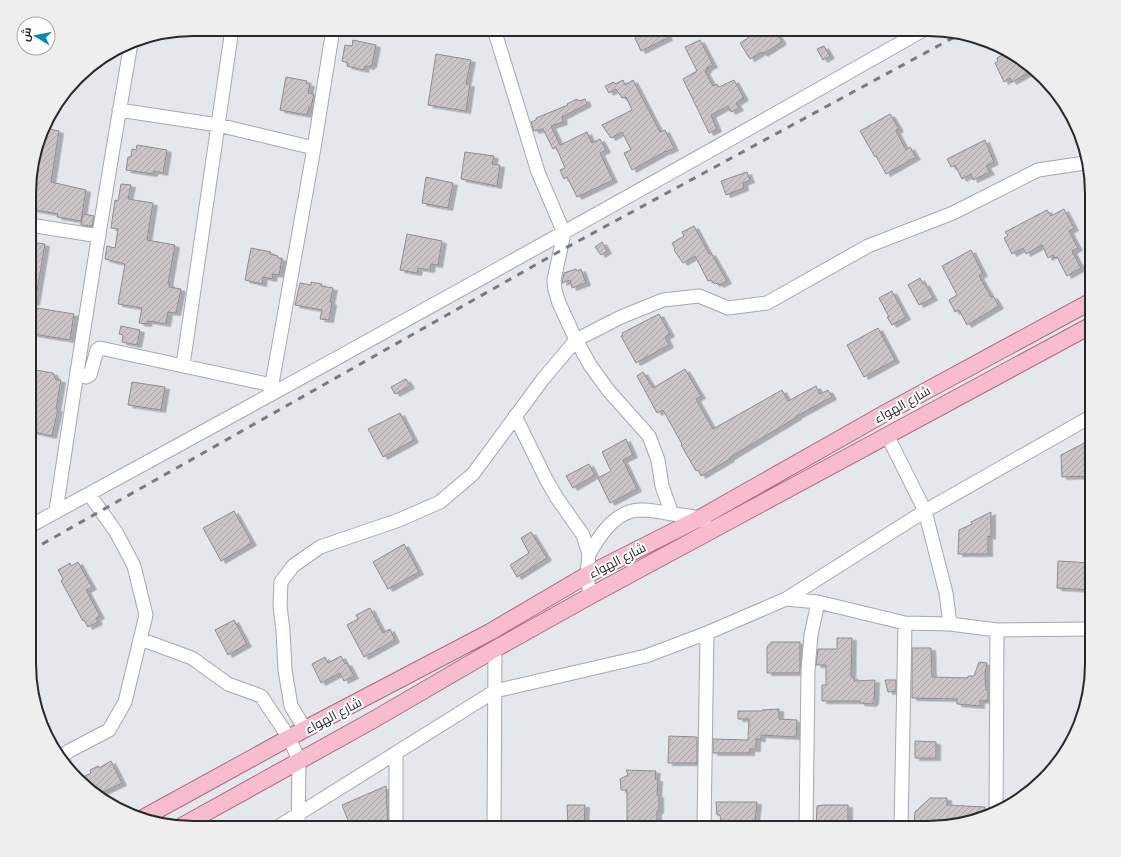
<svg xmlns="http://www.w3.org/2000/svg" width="1121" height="857" font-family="Ubuntu,Cairo,sans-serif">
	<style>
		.building { fill: url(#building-hatch); stroke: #918b8e; filter: url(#shadow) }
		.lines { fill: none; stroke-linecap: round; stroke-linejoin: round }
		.minor-casing { stroke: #a4a9ae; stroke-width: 15 }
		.major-casing { stroke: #ab6c7f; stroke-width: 18 }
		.minor { stroke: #fff; stroke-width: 13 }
		.major { stroke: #f7bccd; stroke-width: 16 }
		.rail { stroke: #797c7f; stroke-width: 3; stroke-dasharray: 7 7; stroke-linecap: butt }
		.labels { text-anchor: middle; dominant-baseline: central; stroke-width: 4; stroke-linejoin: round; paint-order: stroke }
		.street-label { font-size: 13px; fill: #27292b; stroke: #fff }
		.rim { fill: none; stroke: #27292b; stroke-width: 2 }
	</style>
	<defs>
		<pattern id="building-hatch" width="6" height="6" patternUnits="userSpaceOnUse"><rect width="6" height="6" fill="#cac4c7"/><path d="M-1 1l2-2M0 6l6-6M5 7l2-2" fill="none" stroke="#aea8ab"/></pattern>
		<filter id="shadow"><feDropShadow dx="4.5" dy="2.5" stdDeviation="0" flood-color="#0004"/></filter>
	</defs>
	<rect width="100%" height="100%" fill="#e4e8ed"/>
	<path class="building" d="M652 29H664L668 38 641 51 635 38Z
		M762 29H774L782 42 763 54 762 52 750 59 740 43Z
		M353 40 376 45 372 65H371L370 67 365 66 364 70 347 66 348 63 342 61 345 45 352 46Z
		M700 40 713 65 707 68V70L705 71 713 86 717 84 719 87 734 80 744 98 736 103 739 108 731 112 728 106 711 115 717 129 709 133 683 79 697 71 685 47Z
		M824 46 830 56 823 60 817 49Z
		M1008 52 1021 60 1028 73 1012 82 1010 78 1004 82 995 63 998 61 997 58Z
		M436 54 471 60 466 84H470L466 111 428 105Z
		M286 77 307 81 306 83 310 84 308 93 314 94 311 107H309L307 115 280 110Z
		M623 80 625 85 633 80 660 132 665 130 674 148 666 152V151L632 170 624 153 631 150 622 132 611 138 602 125 632 110 626 97 622 98 616 89 609 93 605 86 614 82 615 84Z
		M577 99 579 101 585 99 587 104 562 117 563 122 551 126 560 145 587 132 592 143 600 139 606 150 600 153 613 180 577 197 567 177 564 179 560 170 565 168 556 147 553 149 543 129 534 131 531 122 536 120V118L568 105 567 104Z
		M890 114 899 129 896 131 906 150 910 147 916 157 886 174 876 156 875 157 860 131Z
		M45 128 59 131 51 182 86 190 81 221 57 217 58 214 30 209V171Z
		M985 140 994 162 986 166 990 172 973 180 971 174 962 179 955 165 951 167 947 159Z
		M137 145 167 150 163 173 154 171 153 174 126 170 128 157H131L132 149 136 150Z
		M465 152 494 156 492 164 500 165 497 186 461 179Z
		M747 172 750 180 743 183 744 188 726 195 721 181Z
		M426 177 453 183 448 208 422 203Z
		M121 184 131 185 128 199 153 203 147 240 175 245 168 284H170L169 287 181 289 176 313 168 312 166 324 148 321 147 324 139 323 142 308 118 304 125 264 105 259 107 246 115 248 118 229 111 228 115 200 118 201Z
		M1064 209 1074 228 1069 231 1078 248 1072 251 1081 268 1067 276 1057 257 1055 258 1053 255 1048 258 1042 245 1026 254 1023 248 1012 254 1004 238 1008 236 1005 232 1047 210 1051 216Z
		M83 214 94 216 92 226 81 225Z
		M694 226 709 254 711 253 727 281 719 285 718 283 715 284 711 280 708 281 695 256 683 263 674 250 675 249 672 243 684 236 682 232Z
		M407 234 442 241 438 265 431 264 430 270 418 268 417 273 400 270Z
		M30 242 45 244 35 303 30 302Z
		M602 242 607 251 601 255 595 247Z
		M251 248 271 252 270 254 278 256V258L282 259 279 275 273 274 272 279 263 277 262 284 245 280Z
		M971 250 983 274 979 276 991 297 993 296 999 306 967 325 959 310 955 312 949 300 957 295 942 266Z
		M576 269 577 271 581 269 586 283 572 288 570 280 562 283 564 273Z
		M920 278 923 284 925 283 933 298 919 305 908 285Z
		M311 282 322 284 321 286 333 288 330 302 332 303 329 320 320 319 322 310 295 305 300 283 311 285Z
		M892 291 906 317 892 325 887 317H889L879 298Z
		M37 308 74 314 70 340 33 334Z
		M659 314 670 334 665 337 669 345 636 363 621 336 623 335 622 333Z
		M121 326 140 330 137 345 122 342 123 335 119 334Z
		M878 328 895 360 864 377 847 345Z
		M30 369 53 373 56 380H61L56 409H58L52 436 30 431Z
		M685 369 701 396 696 399 713 429 782 390 788 401 816 386 820 394 828 390 832 397 797 416V417L729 458 730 459 701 476 698 470 696 471 681 445 682 444 663 410 657 413 637 376 643 372 653 388Z
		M406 379 410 386 395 394 391 387Z
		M132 382 165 387 161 410 128 405Z
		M400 413 414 440 383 457 368 429Z
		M626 439 633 455 623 460 637 489 610 503 598 478 611 471 602 452Z
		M1092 439V476L1062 477 1061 455Z
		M589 464 595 475 573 488 566 476Z
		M234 511 252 543 221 561 203 528Z
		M991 512V537L988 536V554H958L959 530 972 524 971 522Z
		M531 532 547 558 517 577 510 565 529 553 521 538Z
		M404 544 419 572 388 589 373 562Z
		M1058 561 1092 563V590L1057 588Z
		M78 562 92 587 86 590 100 616 96 618 98 622 88 627 84 620 83 621 66 590 61 581 63 580 62 577 58 570 70 563 71 566Z
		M370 608 383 633 390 629 395 640 364 657 347 625 358 619 356 615Z
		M234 620 247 644 228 655 215 630Z
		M837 638H852L851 677H854V681L875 680 874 701 872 704 860 703V701H822V685H826V665H816L818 649H837Z
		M771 642H800V673H767V647Z
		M912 648H931L932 677 968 678V676H974L979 662 987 663 985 673 986 690H988V700L980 701V706L957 704V699L912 698Z
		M341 656 345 664 347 663 354 676 344 681 340 673 321 683 312 664 325 657 328 663Z
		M885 680H896V691L888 692Z
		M779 709V719L797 720 796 737 761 735V739H756V749H750V753H713V739L748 740 749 719H738V711H762V710Z
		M669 736 697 737V763H668Z
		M915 741 936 742V758H915Z
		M111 761 122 783 97 795 91 791 83 777 91 773 90 770 98 766 99 768Z
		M626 770 656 771 655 779H658L657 795H659V811H657V824H627V790H621L620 779 628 775Z
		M386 786 388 828H351L342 805Z
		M930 798H947V805L985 807 984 815 946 824 936 825 914 824 915 812Z
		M716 802H757L755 821H721L720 815H717Z
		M567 805H585L584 828H569L568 826Z
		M823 805H848V828H816L817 806Z"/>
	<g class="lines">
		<defs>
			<path id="minor" d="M494 29 538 172 564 233 554 280 555 290 559 303 576 340 590 365 608 390 649 436 658 460 662 486 672 514
				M119 110 218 125 314 148
				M30 225 99 236
				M183 365 232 29
				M77 370 82 376 86 377 90 375 97 350 100 348 272 385
				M270 395 314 148 333 29
				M515 416 546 479 557 498 583 535 589 554 587 575 590 596
				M887 435 925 511 946 593 950 624
				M56 511C79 355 104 199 131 43
				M30 526C330 363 628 198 925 29
				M589 554C599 537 612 516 632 511 644 508 660 512 672 514 682 515 691 516 700 518L704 521
				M786 599 818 602 905 623 950 624 997 630 1092 629
				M140 639 192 658 228 684 261 696 290 739 299 761 298 828
				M305 729 291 706 285 670 283 631 280 606 281 582 293 566 320 547 399 520 440 502 473 474 543 379 576 340 621 317 663 300 699 296 728 308 767 303 868 246 953 213 1038 170 1085 163
				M61 757 69 751 109 730 125 702 146 615 134 566 116 532 89 494
				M996 812 997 630
				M276 828 495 691 646 656 707 633 786 599 925 511 1092 416
				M396 828V753
				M494 828 495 649
				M704 828 707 633
				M806 828 808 670 811 635 818 602
				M901 828 905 623"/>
			<path id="major" d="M143 818 305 729 490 632 587 575 700 518 889 411 1092 301
				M180 827 373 720 495 649 590 596 1092 325"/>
		</defs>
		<use href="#minor" class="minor-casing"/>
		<use href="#major" class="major-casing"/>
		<use href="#minor" class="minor"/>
		<use href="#major" class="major"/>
		<path class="rail" d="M30 551 560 251 960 34"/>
	</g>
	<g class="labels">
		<g class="street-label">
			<text transform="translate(902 404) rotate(-29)">شارع الهواء</text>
			<text transform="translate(617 560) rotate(-27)">شارع الهواء</text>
			<text transform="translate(333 715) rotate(-28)">شارع الهواء</text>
		</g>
	</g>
	<path d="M0 0H1121V857H0ZM193 36H928A157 157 0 0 1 1085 193V664A157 157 0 0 1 928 821H193A157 157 0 0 1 36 664V193A157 157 0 0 1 193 36Z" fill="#eee" fill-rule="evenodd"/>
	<path class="rim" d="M193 36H928A157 157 0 0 1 1085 193V664A157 157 0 0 1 928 821H193A157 157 0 0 1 36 664V193A157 157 0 0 1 193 36Z"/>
	<g transform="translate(36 36) rotate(280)"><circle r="19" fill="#ffffff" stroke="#a9a9aa"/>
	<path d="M0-3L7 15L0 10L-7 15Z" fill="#1083a9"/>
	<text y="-6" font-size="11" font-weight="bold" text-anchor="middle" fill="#27292b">ش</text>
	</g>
</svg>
